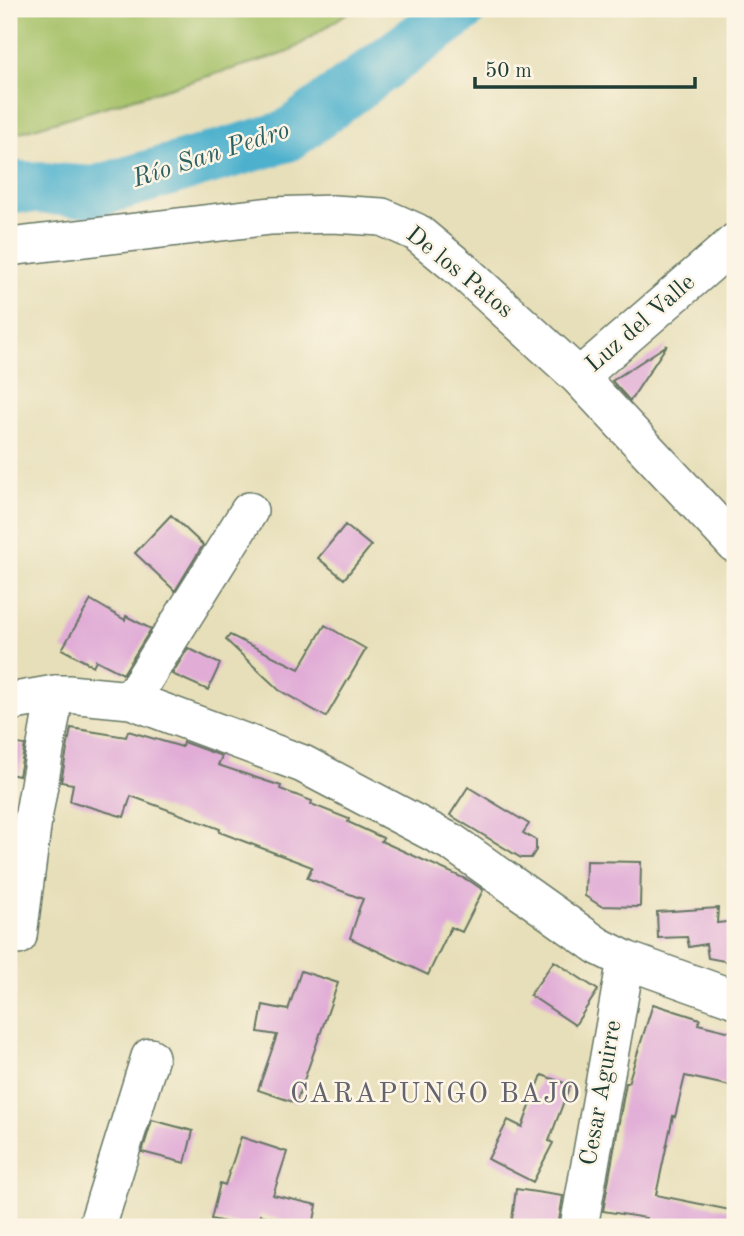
<svg xmlns="http://www.w3.org/2000/svg" width="744" height="1236" font-family="'Old Standard TT',serif">
	<style>
		.green { fill: #a5c168; stroke: #627f4e; stroke-width: 2 }
		.lines { fill: none; stroke-linecap: round; stroke-linejoin: round }
		.river { stroke: #4eb1cd; stroke-width: 52 }
		.building { fill: #e1add7 }
		.minor-casing { stroke: #657663; stroke-width: 40 }
		.minor { stroke: #fff; stroke-width: 37 }
		.labels { text-anchor: middle; dominant-baseline: central; stroke-width: 5; stroke-linejoin: round; paint-order: stroke }
		.street-label { font-size: 24px; fill: #1f3d34; stroke: #fcf5e5 }
		.water-label { font-size: 26px; font-style: italic; fill: #2d6062; stroke: #fcf5e5 }
		.quarter-label { font-size: 28px; letter-spacing: 2px; fill: #63646d; stroke: #fcf5e5 }
	</style>
	<rect width="100%" height="100%" fill="#fcf5e5"/>
	<filter id="ink" filterUnits="userSpaceOnUse"><feTurbulence type="fractalNoise" baseFrequency=".0143" numOctaves="2"/><feDisplacementMap in="SourceGraphic" scale="14" xChannelSelector="R" yChannelSelector="G"/><feConvolveMatrix kernelMatrix="1 2 1 2 8 2 1 2 1" color-interpolation-filters="sRGB"/></filter>
	<filter id="wash" filterUnits="userSpaceOnUse"><feTurbulence type="fractalNoise" baseFrequency=".00686" numOctaves="4" result="noise"/><feDisplacementMap in="SourceGraphic" scale="28" xChannelSelector="R" yChannelSelector="G"/><feGaussianBlur stdDeviation="1.57" result="paint"/><feColorMatrix in="noise" values="0 0 0 0 0 0 0 0 0 0 0 0 0 0 0 0 0 1.4 0 .05"/><feComposite in="paint" operator="in"/></filter>
	<g filter="url(#wash)">
		<rect width="100%" height="100%" fill="#e7dfb9"/>
		<path class="green" d="M9 9H353L289 52 14 134 9 54Z"/>
		<g class="lines">
			<path class="river" d="M9 186 94 192 287 136 460 9"/>
		</g>
		<g id="blocks">
			<path class="building" d="M667 345 630 401 612 381Z
				M171 515 203 545 175 591 135 553Z
				M345 525 371 546 344 579 318 558Z
				M91 600 125 620 126 616 151 629 123 674 96 660 93 666 62 649Z
				M325 625 366 649 326 717 279 690 226 640 230 635 299 669Z
				M188 648 220 664 208 690 172 674Z
				M71 728 126 737 128 731 182 747 183 742 222 756 218 765 281 786 280 789 312 801 311 804 349 819 348 822 383 838 381 841 470 881 483 890 462 932 451 927 428 975 350 938 359 911H358L363 899 307 878 312 867 219 832 220 829 131 796 124 817 70 801 73 784 61 782Z
				M9 743 25 745 19 776 9 774Z
				M468 787 529 824 523 833 536 840V850L531 858H521L450 815Z
				M586 861 641 862 640 907 601 906 585 896Z
				M718 908 717 923 735 921V963L708 958 706 944 689 947 687 937 658 938 657 912Z
				M554 961 598 990 575 1025 530 995Z
				M301 971 338 983 296 1103 258 1090 277 1035 258 1032 263 1005 288 1010Z
				M653 1004 700 1019 698 1024 735 1033V1087L685 1076 675 1117 673 1116 656 1195 735 1211V1227H658L645 1225 646 1218 603 1211 626 1083H628Z
				M542 1075 570 1085 549 1141 553 1143 533 1182 488 1159 508 1120 522 1127Z
				M152 1120 193 1131 185 1163 142 1152Z
				M241 1137 287 1152 273 1195 317 1205 313 1226 260 1215 257 1227H247L211 1219 220 1183 225 1185Z
				M516 1189 563 1196 558 1227H511Z"/>
		</g>
	</g>
	<g filter="url(#ink)">
		<use href="#blocks" fill-opacity="0" stroke="#657663" stroke-width="2"/>
		<g class="lines">
			<defs>
				<path id="minor" d="M9 247 271 216 333 214 382 217 416 232 462 270 579 377 735 544
					M579 377 735 242
					M131 700 249 511
					M9 702 55 694H68L131 700 303 764 453 843 598 946 626 960 735 999
					M18 936 33 819 55 694
					M97 1227 150 1057
					M579 1227 626 960"/>
			</defs>
			<use href="#minor" class="minor-casing"/>
			<use href="#minor" class="minor"/>
		</g>
	</g>
	<g class="labels">
		<g class="street-label">
			<text transform="translate(459 273) rotate(39)">De los Patos</text>
			<text transform="translate(641 324) rotate(-41)">Luz del Valle</text>
			<text transform="translate(602 1093) rotate(-80)">Cesar Aguirre</text>
		</g>
		<g class="water-label">
			<text transform="translate(211 155) rotate(-18)">Río San Pedro</text>
		</g>
		<g class="quarter-label">
			<text x="436" y="1095">CARAPUNGO BAJO</text>
		</g>
	</g>
	<rect width="744" height="1236" fill="none" stroke="#fcf5e5" stroke-width="35"/>
	<path d="M475 77v10h220v-10" fill="none" stroke="#1f3d34" stroke-width="3.5"/>
	<text x="485" y="77" font-size="21" fill="#1f3d34" stroke="#fcf5e5" stroke-width="5" paint-order="stroke">50 m</text>
</svg>
